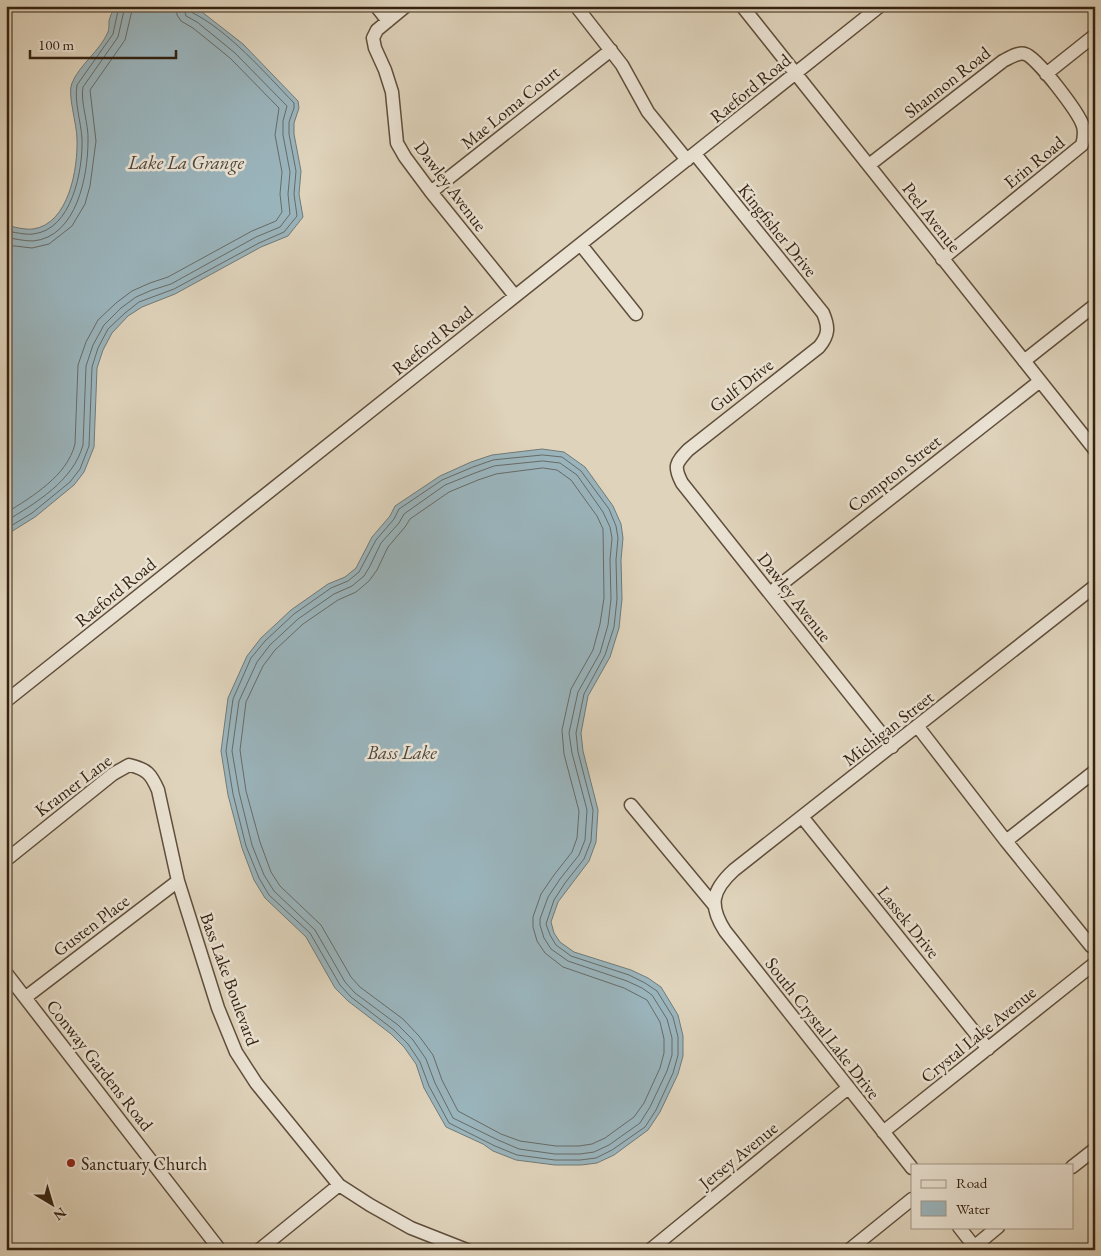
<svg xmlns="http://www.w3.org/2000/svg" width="1101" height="1256" font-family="'EB Garamond',serif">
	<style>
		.water { fill: #9ab4bc; stroke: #717a77 }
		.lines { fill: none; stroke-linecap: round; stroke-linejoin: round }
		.shore { stroke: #676b66; stroke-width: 1 }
		.minor-casing { stroke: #5f4e3b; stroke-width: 15 }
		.minor { stroke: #eae2d3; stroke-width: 12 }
		.poi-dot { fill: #8f2418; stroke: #eae2d3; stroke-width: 2 }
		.labels { text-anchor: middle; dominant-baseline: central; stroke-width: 5; stroke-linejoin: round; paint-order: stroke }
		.street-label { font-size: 18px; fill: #342210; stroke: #eae2d3 }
		.poi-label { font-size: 18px; fill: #342210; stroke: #eae2d3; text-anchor: start }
		.water-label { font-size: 19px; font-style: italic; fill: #4e463b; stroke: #eae2d3 }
	</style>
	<rect width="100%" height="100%" fill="#dfd3bb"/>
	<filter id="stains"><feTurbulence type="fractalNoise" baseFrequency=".004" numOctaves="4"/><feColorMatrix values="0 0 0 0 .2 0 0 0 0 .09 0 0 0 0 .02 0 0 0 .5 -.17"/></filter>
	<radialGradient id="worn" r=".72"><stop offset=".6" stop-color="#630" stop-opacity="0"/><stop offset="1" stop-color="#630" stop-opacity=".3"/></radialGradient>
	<path class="water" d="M114 6H189L202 12 243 44 298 101 299 108 294 123V134L301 171 299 194 303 217 288 236 261 247 175 294 142 307 128 316 112 333 103 350 97 368 94 447 84 472 74 485 35 517 6 535V225C14 227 25 230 33 229 69 224 78 168 77 139 77 124 67 94 72 83 80 64 100 51 108 32 109 29 109 25 109 21 110 16 113 11 114 6Z
		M542 449 564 452 585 467 613 506 621 524 623 538 621 560 622 599 619 628 610 657 588 696 581 733 583 751 598 810 596 842 589 861 558 902 551 922 554 933 560 942 574 952 631 970 648 978 661 987 678 1015 683 1036V1056L678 1074 660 1112 648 1130 614 1155 597 1163 581 1165H555L516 1160 493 1151 483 1144 446 1127 424 1088 416 1064 404 1047 391 1034 348 1001 335 988 306 937 265 898 254 880 242 848 228 795 221 751 228 698 247 656 261 638 291 610 328 584 345 577 356 568 372 537 390 516 395 506 440 476 471 462 492 455Z"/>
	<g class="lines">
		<path class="shore" d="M6 231C14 232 25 235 33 234 72 230 83 170 82 139 81 121 74 102 77 85L113 34 119 6
			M6 237C14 239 25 241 33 241 77 237 88 175 88 141 89 124 80 102 83 87L118 37 125 6
			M6 245 32 248 49 244 72 226 85 204 90 186 96 141 90 90 125 40 133 6
			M543 455 562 457 581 471 609 509 616 526 618 538 616 560 617 599 614 627 605 655 584 694 576 733 578 752 593 810 591 841 584 859 565 883 554 900 546 924 550 935 556 945 571 956 629 975 645 983 657 991 673 1017 678 1037V1055L673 1073 656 1110 645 1127 612 1150 596 1158 580 1160H555L517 1155 495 1146 449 1123 429 1086 420 1062 408 1044 394 1030 351 997 340 985 310 933 269 895 259 878 246 846 233 794 226 751 233 699 251 658 265 641 294 614 331 588 348 581 359 572 376 540 394 519 399 509 442 480 473 467 493 460Z
			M543 461 560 463 577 475 603 512 610 527 612 538 610 560 611 599 608 625 600 653 578 692 569 733 572 753 587 810 585 840 579 855 560 879 548 897 540 919V925L544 938 551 949 568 961 627 981 642 988 652 995 667 1019 672 1038V1055L667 1071 650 1107 640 1123 609 1145 594 1152 580 1154H555L519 1149 498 1140 453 1118 435 1083 426 1059 413 1040 398 1025 355 993 345 982 315 930 274 891 264 875 252 845 239 792 232 751 239 701 257 662 270 645 298 619 334 594 352 586 364 576 370 566 381 543 399 523 404 514 445 485 475 473 494 466Z
			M543 468 557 470 571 480 597 516 603 529 604 598 600 624 593 650 571 689 562 730 564 754 579 811 577 838 572 852 554 875 541 894 533 917V927L537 941 545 953 563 967 624 988 647 1000 660 1022 664 1039V1053L660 1068 644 1103 634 1117 605 1138 592 1144 579 1146H556L520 1141 501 1134 458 1111 442 1080 433 1055 419 1036 403 1019 360 987 351 977 321 925 280 886 271 872 260 842 246 791 240 750 246 702 263 666 275 650 303 624 338 600 356 592 369 581 377 570 388 547 405 527 410 519 449 492 478 480 496 474Z
			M6 513C33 496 67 476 75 444L78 365 86 342 98 320 116 303 132 291 150 283 168 277 252 231 276 221 282 212 280 194 282 172 275 135 279 108 230 58 193 28 181 21 177 15 176 6
			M6 521C36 503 73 481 83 445L86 366 93 345 104 325 121 308 136 297 152 290 171 284 256 237 280 227 290 214 288 194 290 172 283 135V121L287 106 235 53 197 22 186 16 183 6
			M6 529 32 513 70 482 80 469 89 446 92 367 98 348 108 329 125 313 139 302 174 289 259 243 284 232 297 216 294 194 296 171 289 134V122L294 108V103C265 73 228 30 191 12L189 6"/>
		<defs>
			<path id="minor" d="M376 6 388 21
				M406 6 377 30 373 38 375 48 385 70 392 92 397 143 405 157 431 192 515 296
				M576 6 622 65 648 112 687 160
				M742 6 1095 450
				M1046 74 1095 35
				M695 154 823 313C829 327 829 335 819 347L688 450C676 463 673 466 682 483L892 747
				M869 165 1003 61C1009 58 1018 52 1025 54 1037 57 1079 113 1083 126 1085 133 1084 138 1082 145L942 259
				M431 192 611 50
				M581 245 636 314
				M1024 361 1095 305
				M770 593 1040 381
				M6 701 880 6
				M918 727 1006 841 1091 946 1095 948
				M631 805 714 905
				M803 818 988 1049
				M1006 841 1095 771
				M6 860 113 774 129 765C147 769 151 774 158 790L178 881 218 1008 236 1052 256 1083 339 1185 370 1205 411 1228 467 1250
				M6 973 220 1250
				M26 997 178 881
				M883 1132 1095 963
				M1072 1167 1095 1149
				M912 1168 725 931C709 906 711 891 734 870L1095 586
				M959 1227 977 1250
				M975 1246 998 1227
				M259 1250 339 1185
				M650 1250 848 1088
				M849 1250 912 1199"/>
		</defs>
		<use href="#minor" class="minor-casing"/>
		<use href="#minor" class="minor"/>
	</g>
	<circle class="poi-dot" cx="71" cy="1163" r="5"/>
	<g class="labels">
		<g class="street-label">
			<text transform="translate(947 82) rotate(-38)">Shannon Road</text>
			<text transform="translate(750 88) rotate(-39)">Raeford Road</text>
			<text transform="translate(510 107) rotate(-39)">Mae Loma Court</text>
			<text transform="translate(1034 162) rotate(-39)">Erin Road</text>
			<text transform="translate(451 186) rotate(53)">Dawley Avenue</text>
			<text transform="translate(932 217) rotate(52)">Peel Avenue</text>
			<text transform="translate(778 230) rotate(51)">Kingfisher Drive</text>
			<text transform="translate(432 340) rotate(-39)">Raeford Road</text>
			<text transform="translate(741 385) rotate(-38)">Gulf Drive</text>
			<text transform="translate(894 473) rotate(-38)">Compton Street</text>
			<text transform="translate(115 592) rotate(-39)">Raeford Road</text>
			<text transform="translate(795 597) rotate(52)">Dawley Avenue</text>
			<text transform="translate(888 728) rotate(-38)">Michigan Street</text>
			<text transform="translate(73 785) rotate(-37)">Kramer Lane</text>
			<text transform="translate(909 922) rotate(51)">Lassek Drive</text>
			<text transform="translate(91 925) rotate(-37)">Gusten Place</text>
			<text transform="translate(230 979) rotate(70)">Bass Lake Boulevard</text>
			<text transform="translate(823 1028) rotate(52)">South Crystal Lake Drive</text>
			<text transform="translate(978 1034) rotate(-39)">Crystal Lake Avenue</text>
			<text transform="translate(100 1065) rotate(52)">Conway Gardens Road</text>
			<text transform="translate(738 1155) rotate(-39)">Jersey Avenue</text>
		</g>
		<g class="poi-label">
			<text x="81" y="1163">Sanctuary Church</text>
		</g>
		<g class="water-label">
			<text x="186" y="162">Lake La Grange</text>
			<text x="402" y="752">Bass Lake</text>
		</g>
	</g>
	<rect width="1101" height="1256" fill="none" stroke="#dfd3bb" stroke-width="25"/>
	<rect x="8" y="8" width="1086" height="1241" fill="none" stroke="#342210" stroke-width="2.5"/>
	<rect x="12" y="12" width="1076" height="1231" fill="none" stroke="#342210"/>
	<rect x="911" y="1164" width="162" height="65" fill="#eae2d3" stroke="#a19585"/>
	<rect x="921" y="1180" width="25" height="8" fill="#eae2d3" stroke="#a19585"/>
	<text x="956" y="1188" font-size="15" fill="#342210">Road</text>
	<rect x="921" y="1201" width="25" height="15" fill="#9ab4bc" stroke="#a19585"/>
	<text x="956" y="1214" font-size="15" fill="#342210">Water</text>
	<g transform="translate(52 1204) rotate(142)" stroke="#eae2d3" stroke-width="4" paint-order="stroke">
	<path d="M0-4L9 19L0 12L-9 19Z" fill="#342210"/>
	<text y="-8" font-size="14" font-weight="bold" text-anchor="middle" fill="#342210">N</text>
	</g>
	<path d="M30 50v8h146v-8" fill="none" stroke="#342210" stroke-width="2.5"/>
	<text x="38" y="50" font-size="15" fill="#342210" stroke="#eae2d3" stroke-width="4" paint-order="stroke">100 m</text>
	<rect width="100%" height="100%" filter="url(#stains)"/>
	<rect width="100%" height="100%" fill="url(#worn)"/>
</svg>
